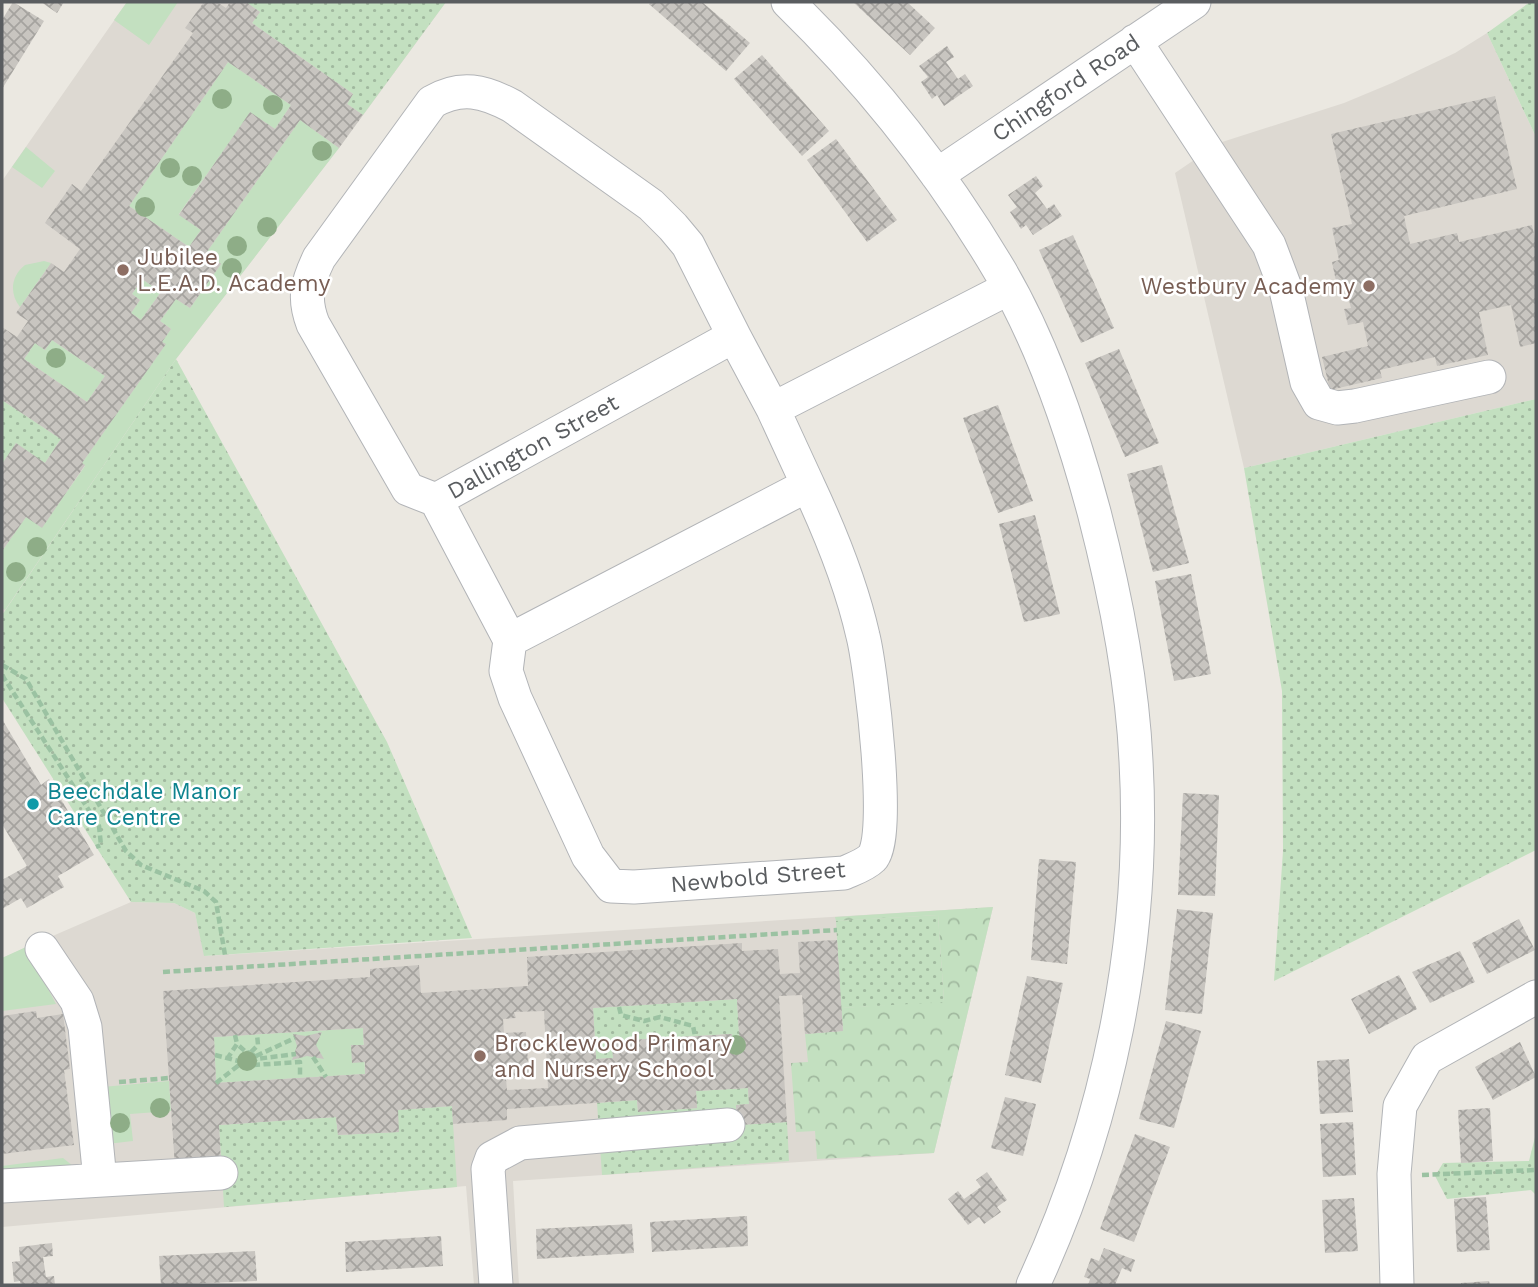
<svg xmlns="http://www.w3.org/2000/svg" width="1538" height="1287" font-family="'Work Sans',sans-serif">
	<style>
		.education { fill: #ddd9d2 }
		.grass { fill: #c3e0c0 }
		.forest { fill: url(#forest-crowns) }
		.park { fill: url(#park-dots) }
		.building { fill: url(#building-cross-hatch); fill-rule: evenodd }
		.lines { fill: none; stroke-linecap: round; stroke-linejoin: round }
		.minor-casing { stroke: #b2b4b7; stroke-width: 35 }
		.path { stroke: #9bc2a2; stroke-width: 4.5; stroke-dasharray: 7 3.5; stroke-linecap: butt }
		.minor { stroke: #fff; stroke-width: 33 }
		.tree { fill: #8ead87 }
		.education-dot { fill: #8d6e63; stroke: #fff; stroke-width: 2.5 }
		.culture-dot { fill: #0f9aa8; stroke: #fff; stroke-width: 2.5 }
		.labels { text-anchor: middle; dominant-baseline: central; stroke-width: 5; stroke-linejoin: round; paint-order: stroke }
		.street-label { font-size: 23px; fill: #5a5d60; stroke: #fff }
		.education-label { font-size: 23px; fill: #785e54; stroke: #fff; text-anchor: start }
		.culture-label { font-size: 23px; fill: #0d838f; stroke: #fff; text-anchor: start }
	</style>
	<defs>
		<pattern id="forest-crowns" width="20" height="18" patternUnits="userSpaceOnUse" patternTransform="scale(1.75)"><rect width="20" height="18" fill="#c3e0c0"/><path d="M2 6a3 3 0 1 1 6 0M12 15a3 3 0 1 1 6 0" fill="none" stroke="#a1b99f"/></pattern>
		<pattern id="park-dots" width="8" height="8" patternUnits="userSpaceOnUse" patternTransform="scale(1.75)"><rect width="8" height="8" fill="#c3e0c0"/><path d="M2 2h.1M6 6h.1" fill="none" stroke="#a1b99f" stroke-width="1.8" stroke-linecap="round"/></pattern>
		<pattern id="building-cross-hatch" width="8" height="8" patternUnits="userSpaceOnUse" patternTransform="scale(1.75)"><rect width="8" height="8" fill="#c8c5c0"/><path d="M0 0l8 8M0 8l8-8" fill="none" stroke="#a5a39f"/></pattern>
	</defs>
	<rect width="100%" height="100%" fill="#ebe8e1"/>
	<path class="education" d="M127 2H446L339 148 176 359 2 615V181Z
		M1487 33 1536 137V399L1244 468 1175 173 1219 143 1344 103 1392 83 1455 53Z
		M131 902 174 903 195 913 205 956 993 907 934 1153 513 1181 519 1285H474L466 1186 2 1227V958Z"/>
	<path class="grass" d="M127 2H178L149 45 114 20Z
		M228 62 291 105 275 129 250 113 179 214 201 230 189 247 129 206Z
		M300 120 339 148 176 359 5 610 2 608V551L26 517 42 527 85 466 82 463 165 345 162 342 171 329 160 321 176 299 190 308 221 264 206 253Z
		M26 147 55 171 42 188 12 167Z
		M44 261 51 263 20 307C9 293 11 276 25 265Z
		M142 279 161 292 141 320 131 313 140 300 132 294Z
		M52 340 105 376 87 402 24 359 35 343 45 350Z
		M26 947 56 1004 2 1011V958Z
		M363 1028 365 1074 216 1083 214 1037Z
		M169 1081 171 1111 130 1114 133 1141 107 1144 102 1087Z
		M63 1158 73 1166 2 1173V1166Z"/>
	<path class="forest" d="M993 907 934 1153 817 1159 815 1131 796 1132 791 1063 808 1062 805 1034 843 1031 841 1008 944 1001 938 915 836 921 835 917Z"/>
	<path class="park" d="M246 2H446L363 115 347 104 353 94 252 23 260 12Z
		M1530 2H1536V137L1487 33Z
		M176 359 387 742 472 938 204 956 195 913 174 903 131 902 2 698V615Z
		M1536 399V850L1274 981 1283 851 1282 691 1244 468Z
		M2 400 61 439 45 463 16 444 2 464Z
		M938 915 944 1002 841 1008 836 921Z
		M737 999 740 1050H733L731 1034 612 1041 613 1058 596 1059 593 1008Z
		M748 1088 749 1104 736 1105 737 1125 787 1122 789 1161 602 1175 597 1103 637 1100 638 1112 697 1108 696 1091Z
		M452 1106 457 1187 224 1207 219 1125 336 1117 338 1135 398 1132V1110Z
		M1536 1133V1195L1531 1190 1447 1199 1435 1176 1443 1163 1529 1161Z"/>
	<path class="building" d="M13 2 44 21 2 89V20Z
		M41 2H64L57 13Z
		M204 2H217L226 8 230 2H246L260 12 252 23 353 94 347 104 363 115 339 148 300 120 206 253 221 264 190 308 176 299 160 321 171 329 162 342 166 344 82 463 85 465 42 528 26 517 2 551V464L16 443 45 463 61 439 2 400V327L17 337 28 321 16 313 51 263 64 272 80 249 45 223 72 184 81 191 193 33 185 28ZM228 62 291 105 275 129 250 112 179 215 201 230 189 247 129 206ZM142 279 161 292 141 320 131 313 140 300 132 294ZM52 340 105 376 87 402 24 359 35 343 45 350Z
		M651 2H702L750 43 726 71 649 4Z
		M853 2H907L935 28 910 55Z
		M947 46 954 57 946 62 958 79 965 74 973 86 944 106 937 95 932 99 921 82 928 77 919 66Z
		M762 55 829 131 802 156 734 79Z
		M1495 96 1517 189 1404 216 1410 244 1457 233 1459 242 1532 225 1536 243V343L1520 347 1511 305 1479 312 1488 355 1437 366 1435 357 1380 370 1382 378 1330 390 1322 357 1368 346 1363 322 1348 325 1344 309 1351 308 1344 280 1336 281 1332 262 1339 260 1332 228 1352 224 1331 134Z
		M836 139 897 220 867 242 807 160Z
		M1036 176 1043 186 1035 193 1047 209 1054 204 1062 216 1033 235 1026 225 1021 229 1010 212 1017 207 1008 195Z
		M1073 235 1114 328 1081 343 1039 250Z
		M1119 349 1159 443 1125 457 1085 363Z
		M998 405 1033 501 998 513 963 418Z
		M1162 465 1189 563 1153 572 1127 474Z
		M1035 515 1060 614 1024 622 999 524Z
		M1191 574 1211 674 1174 681 1155 581Z
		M2 719 41 785 49 779 94 855 58 876 64 887 27 908 21 898 2 909V880L27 866 2 824Z
		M1183 793 1219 795 1215 896 1178 895Z
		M1039 859 1076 862 1067 964 1031 960Z
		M1177 909 1213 913 1202 1014 1165 1010Z
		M1519 919 1535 950 1487 974 1472 943Z
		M837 940 843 1031 805 1034 802 995 779 996 787 1122 737 1125 736 1105 749 1104 748 1088 696 1091 697 1108 638 1112 637 1100 507 1109V1120L453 1124 452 1106 398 1110 399 1132 338 1135 336 1117 219 1125 221 1163 175 1167 163 991 370 977V969L419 965 421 993 528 986 527 957 742 943V951L778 949 780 974 800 973 798 942ZM737 999 740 1050H733L732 1034 612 1041 613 1058 596 1059 593 1008ZM544 1011 548 1088 507 1090 506 1079 529 1077 526 1032 504 1033 503 1019 516 1018 514 1012ZM363 1028 364 1045H351L352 1063 365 1062V1074L216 1083 214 1037Z
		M1460 951 1475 982 1430 1003 1412 972Z
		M1399 975 1417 1009 1369 1034 1351 999Z
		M1027 976 1063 983 1041 1083 1005 1075Z
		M36 1011 37 1018 63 1014 70 1069 64 1070 74 1145 2 1154V1016Z
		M1166 1021 1201 1031 1174 1128 1139 1119Z
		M322 1032 316 1045 324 1059 307 1056 292 1060 297 1046 293 1034 306 1036Z
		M1520 1042 1536 1077 1493 1100 1475 1067Z
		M1349 1059 1353 1112 1320 1114 1317 1061Z
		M1005 1097 1036 1104 1023 1156 991 1148Z
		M1490 1108 1493 1161 1461 1163 1458 1110Z
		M1353 1122 1356 1175 1323 1177 1320 1124Z
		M1135 1134 1170 1147 1134 1242 1100 1229Z
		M987 1172 1007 1200 997 1207 1001 1212 984 1224 979 1217 968 1225 948 1199 958 1191 964 1199 981 1187 976 1180Z
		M1486 1197 1490 1250 1457 1252 1454 1199Z
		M1354 1198 1358 1251 1325 1253 1322 1200Z
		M747 1216 748 1246 652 1252 650 1222Z
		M632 1224 634 1253 537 1259 536 1229Z
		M441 1236 443 1266 346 1272 345 1242Z
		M52 1243 53 1256 43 1257 46 1277 54 1276 55 1285H21L20 1281 14 1282 12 1262 20 1261 19 1247Z
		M1104 1248 1135 1260 1131 1272 1122 1268 1115 1285H1088L1090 1279 1084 1277 1091 1258 1099 1261Z
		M255 1251 257 1281 161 1285 159 1256Z
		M1489 1281 1490 1285H1461V1283Z"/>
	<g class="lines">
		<defs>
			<path id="minor" d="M788 2C869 81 942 173 1000 271 1043 344 1072 430 1094 512 1115 593 1132 676 1136 761 1146 940 1108 1123 1033 1285
				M1135 41 1269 245 1286 290 1307 382 1319 403 1337 408 1355 406 1489 377
				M937 175 1194 2
				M773 409 734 336 436 500 510 640 808 485 773 409 1009 288
				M436 500 408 489 313 324C303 298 307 283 319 258L432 102C461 85 484 91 512 106L651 205 673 227 688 245 734 336
				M510 640 506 671 515 698 588 856 611 886 634 887 844 873C853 869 865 865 872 858 892 839 871 668 863 636 851 583 831 534 808 485
				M42 949 77 1001 85 1027 100 1180
				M2 1186 221 1173
				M496 1285 488 1169 492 1158 520 1143 728 1125
				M1397 1285 1394 1174 1400 1106 1427 1058 1536 997"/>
		</defs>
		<use href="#minor" class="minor-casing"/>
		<path class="path" d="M2 665 26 679 126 851 141 865 204 891 216 902 225 955
			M2 675 99 826 101 845 96 847
			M163 972 837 930
			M619 1007 621 1015 644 1021 660 1017 693 1026 695 1036
			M235 1035 237 1044
			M251 1052 258 1045 257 1034
			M215 1055 242 1062
			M256 1056 295 1038
			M313 1057 326 1077
			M227 1059 237 1044 247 1053
			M256 1059 250 1067 239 1065 247 1053 251 1052 256 1059 296 1054
			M253 1065 300 1062V1078
			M119 1082 169 1078
			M216 1083 239 1065
			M1422 1175 1536 1170"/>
		<use href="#minor" class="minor"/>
	</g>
	<g class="tree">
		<circle cx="222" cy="99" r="10"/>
		<circle cx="273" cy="105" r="10"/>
		<circle cx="322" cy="151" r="10"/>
		<circle cx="170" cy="168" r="10"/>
		<circle cx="192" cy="176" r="10"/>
		<circle cx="145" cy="207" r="10"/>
		<circle cx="267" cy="227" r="10"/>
		<circle cx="237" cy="246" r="10"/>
		<circle cx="232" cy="268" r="10"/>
		<circle cx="56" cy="358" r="10"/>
		<circle cx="37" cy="547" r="10"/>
		<circle cx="16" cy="572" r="10"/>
		<circle cx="736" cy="1045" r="10"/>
		<circle cx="247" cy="1061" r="10"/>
		<circle cx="160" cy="1108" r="10"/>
		<circle cx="120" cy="1123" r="10"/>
	</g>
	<g class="education-dot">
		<circle cx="123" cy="270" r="7"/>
		<circle cx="1369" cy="286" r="7"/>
		<circle cx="480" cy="1056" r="7"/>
	</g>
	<circle class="culture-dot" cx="33" cy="804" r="7"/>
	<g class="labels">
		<g class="street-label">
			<text transform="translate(1066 88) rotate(-34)">Chingford Road</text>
			<text transform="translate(533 447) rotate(-29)">Dallington Street</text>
			<text transform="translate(758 877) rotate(-5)">Newbold Street</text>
		</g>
		<g class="education-label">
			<text x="137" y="257">Jubilee<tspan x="137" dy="26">L.E.A.D. Academy</tspan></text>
			<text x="1355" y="286" text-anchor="end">Westbury Academy</text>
			<text x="494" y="1043">Brocklewood Primary<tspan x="494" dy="26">and Nursery School</tspan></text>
		</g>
		<g class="culture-label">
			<text x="47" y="791">Beechdale Manor<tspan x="47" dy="26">Care Centre</tspan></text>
		</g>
	</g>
	<rect width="1538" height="1287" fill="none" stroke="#5a5d60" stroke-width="7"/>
</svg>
